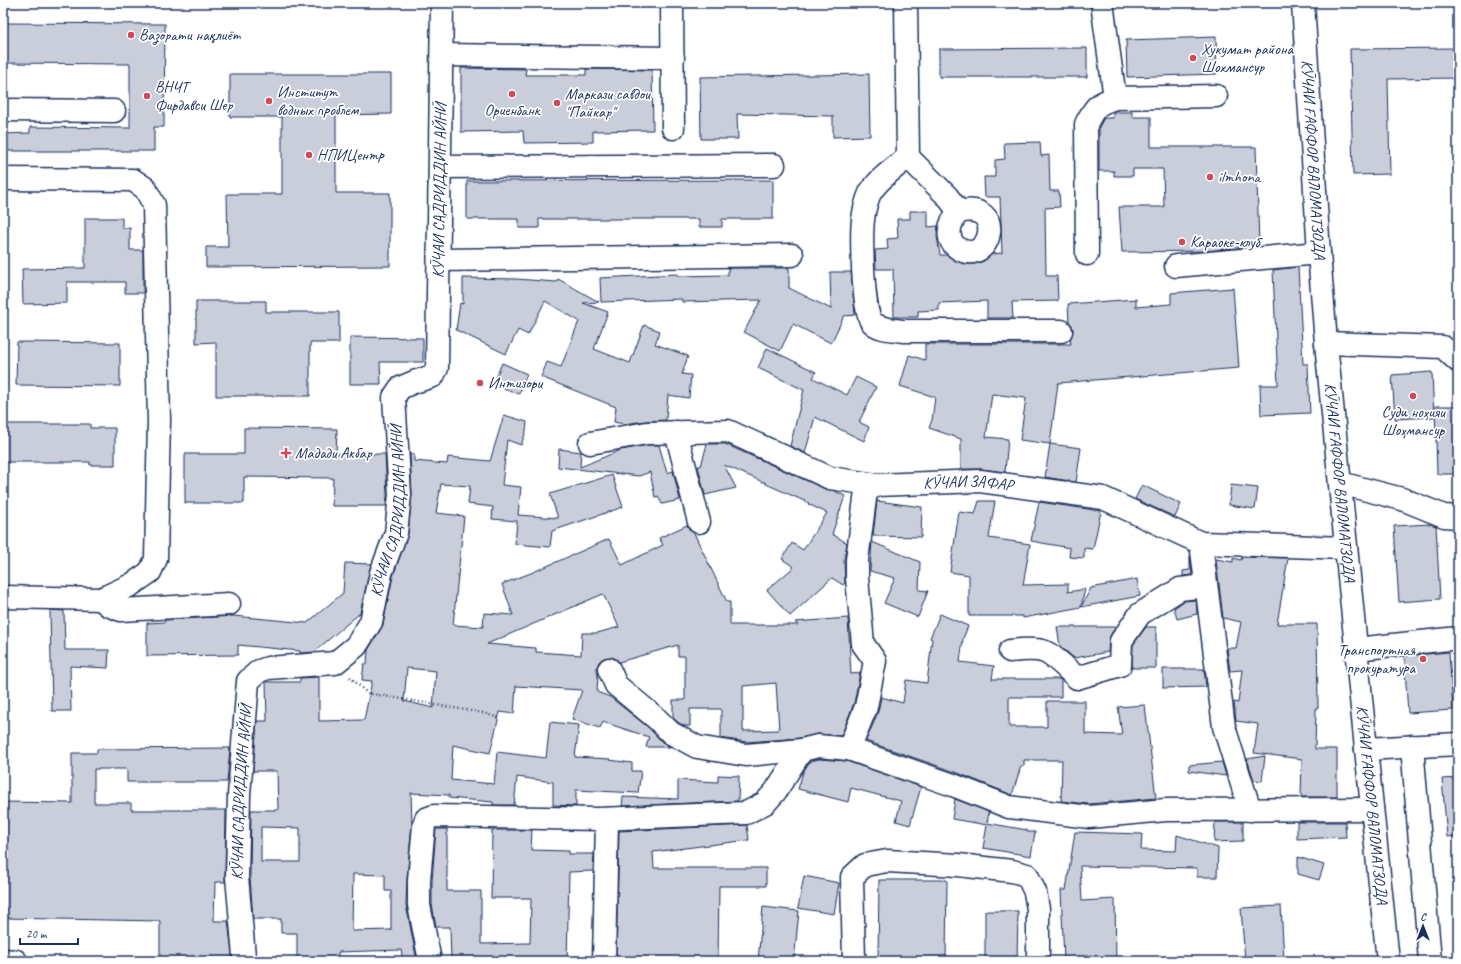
<svg xmlns="http://www.w3.org/2000/svg" width="1461" height="964" font-family="Caveat,sans-serif">
	<style>
		.building { fill: #caceda; stroke: #1b2f5e; fill-rule: evenodd }
		.lines { fill: none; stroke-linecap: round; stroke-linejoin: round }
		.minor-casing { stroke: #1b2f5e; stroke-width: 25 }
		.path { stroke: #1b2f5e; stroke-width: 2.5; stroke-dasharray: 1 3; stroke-linecap: butt }
		.minor { stroke: #fff; stroke-width: 22 }
		.poi-dot { fill: #d1495b; stroke: #fff; stroke-width: 1.5 }
		.labels { text-anchor: middle; dominant-baseline: central; stroke-width: 3.5; stroke-linejoin: round; paint-order: stroke }
		.poi-label { font-size: 16px; fill: #1b2f5e; stroke: #fff; text-anchor: start }
		.street-label { font-size: 16px; fill: #1b2f5e; stroke: #fff }
	</style>
	<rect width="100%" height="100%" fill="#fff"/>
	<filter id="ink" filterUnits="userSpaceOnUse"><feTurbulence type="fractalNoise" baseFrequency=".025" numOctaves="2"/><feDisplacementMap in="SourceGraphic" scale="8" xChannelSelector="R" yChannelSelector="G"/><feConvolveMatrix kernelMatrix="1 2 1 2 8 2 1 2 1" color-interpolation-filters="sRGB"/></filter>
	<g filter="url(#ink)">
		<path class="building" d="M3 23 165 24 164 127H154V151H3V134L30 133V127L130 128V64L3 63Z
			M1216 37 1217 74 1127 77 1126 40Z
			M1087 48V77H939V49Z
			M1458 48V78L1388 79 1390 174 1353 175 1350 49Z
			M461 68 526 69 525 75H586V69L652 70 653 130 593 131V142L524 143 523 131 461 132Z
			M230 74H391V114L336 115V193H390V266L206 267V247H228L227 194H282V117H230Z
			M869 74 870 136 833 137V116L737 114 738 139H701L700 77Z
			M1113 112H1132V117H1151V147H1256L1259 246 1205 251 1122 252 1119 207H1164L1163 169H1133V176H1114V171H1099V127L1104 118H1113Z
			M1040 142 1041 156 1049 155 1050 191H1059L1060 207 1045 208 1046 276H1057L1058 301 1012 302 1013 318H987V301L939 303V310L918 311V317H894L893 269H876L875 250 888 249 887 239 898 238 897 219H910V211H928V227L938 226 937 236 940 255H947L956 261 967 264H974L984 261 992 254 1002 253 1000 197H985L984 177H995V160L1005 159 1004 143Z
			M773 180V219H722V227H699V219H539V228H519V219H467V181Z
			M85 218H122V228H130V250H143V293H125V282H67V303L23 304 22 269 85 268Z
			M1298 267 1303 364H1308L1310 413 1261 415 1260 385H1278L1273 270Z
			M728 268H789V288L831 309 830 272H851L855 315 844 316 831 343 793 324 780 351 744 332 761 300 682 302V299L601 302 600 278 678 274V276L728 275Z
			M463 278 516 279 556 282 558 279 599 302 583 303 608 312 594 349 630 363 644 325 660 331 655 344 688 356 682 374 691 375 689 398 668 395 666 420 645 421 624 424 614 422 616 407 541 377 547 362 561 367 579 321 545 301 528 335 518 330 506 354 456 330 460 303 463 304Z
			M1233 288 1239 368 1058 383 1050 444 1020 440 1026 398 992 394 986 437 1008 439 1005 472 982 469H961V439L929 428 932 420 935 397 900 386 909 355 925 360V344H1071L1070 339 1073 331 1072 325 1069 322 1068 304 1136 299V307L1171 304V293Z
			M196 301H266V312H339V343H310V396H216V342L196 343Z
			M350 337 423 338V362H380L381 384H350Z
			M17 342 120 343V386L16 385Z
			M767 348 816 372 813 378 847 395 856 377 876 387 859 422 869 427 864 441 815 417 805 453 790 446 804 390 758 368Z
			M502 363 527 374 519 394 493 384Z
			M1432 372 1434 417 1395 419 1392 375Z
			M1435 406H1458V474H1437Z
			M504 415 527 422 526 431 521 445 507 440 502 485 521 487 518 515 558 518 550 494 612 475 623 507 552 531 550 547 515 544 517 521 492 519 493 507 468 504 470 486 441 484 436 513 464 516 453 625 483 627 484 613 513 615 502 584 531 573 609 539 622 565 663 545 659 538 687 525 690 530 694 533 727 602H730V625H798L795 622 848 618 851 674 860 673 854 703 841 736 819 734 800 738 746 742 721 738V709H690V726H685L679 723 673 718V700H685V656H678V645L619 662 616 659 611 657 604 658 599 662 597 667 598 675 597 692 610 697 649 728 662 742 670 747H646L649 737 603 722 600 728 572 719 582 690 516 686 514 714 500 712 490 753 453 745 451 780 494 784 497 752 546 758 550 722 579 725 575 757 610 759 609 760 632 763V771H641L638 793 576 790V806L553 805V782L517 777 514 805H493V802L449 798V795L411 793 412 824 407 879 406 905 417 961H403L401 950 338 952V961H297V933H281V919H253L250 877 251 810H278L277 771H253L257 721H267L266 682H300V678L319 677V721L364 720 372 681 362 680 364 664H367L368 650 383 625 393 576 408 534 412 494 410 454H414V461L447 464 448 457 490 461ZM603 594 619 627 597 633H582L581 655 536 652V648L487 644ZM407 668 436 671 433 708 404 701ZM776 683 779 730 743 731V686ZM261 827 300 828V862H261ZM353 874 385 875V891H391V930L352 931Z
			M3 424H90V428H115V465H90V462H3Z
			M244 428 337 429 336 454H385L387 495 386 506H332L333 478 244 477V503H185V454H244Z
			M707 444H725L825 489 835 491 845 496 832 534 847 543 844 560 845 583 843 585 832 578 790 616 767 590 794 567 782 559 792 543 803 550 827 513 808 504 809 503 766 484 765 482H763L724 465 736 488 705 495 698 466H701Z
			M1050 444 1081 448 1076 482 1045 477Z
			M648 445H659L667 473 673 471 680 500 662 504 658 496 655 497 650 472 639 476 558 467 559 449 581 452 580 467 621 450Z
			M1142 485 1181 504 1175 517 1135 499Z
			M1231 485 1258 488 1255 509 1229 505Z
			M877 501 922 507 921 537 873 536Z
			M979 501H995L989 538 1030 544 1023 585 1068 584V592L1085 589 1081 607 1023 618V616H969V575L950 572 959 512 975 514Z
			M1039 502 1101 511 1093 549 1084 548V558L1069 557 1070 548 1031 541Z
			M1430 524 1436 526 1440 599 1399 602 1394 526Z
			M872 542 920 562 919 590 928 591 918 617 884 603 895 578 870 571Z
			M1190 556 1192 575 1183 576V571L1190 570Z
			M1242 557 1288 558 1277 624H1317L1318 708H1316L1315 749H1337V797H1301L1302 759 1254 753 1258 724 1236 721 1234 702 1238 703 1242 670 1230 671 1227 648H1236L1241 622 1223 618 1216 559 1233 562V558L1241 560Z
			M345 563 371 564 360 613 314 652 300 653V651L238 645V655L147 656V623L165 622V620L234 616 307 623 343 593Z
			M1137 579 1140 596 1081 607 1091 588Z
			M1196 600 1197 614 1177 619 1174 608 1184 601Z
			M50 610 64 611 65 650H109L108 668 70 666 71 711H52Z
			M940 614 968 626 963 639 960 662 994 666 992 679H1059L1061 680V697H1009V727H1047V701H1085V734L1122 735 1118 707 1145 705 1156 798 1089 804 1061 801 1062 760H1024V766H1021L1012 795 958 773 866 741 878 712 881 697 903 703 906 680 927 683 932 639 930 638Z
			M1057 627H1116L1111 634 1109 640 1108 652 1074 658 1060 646Z
			M1146 627H1156V668H1132L1133 645Z
			M1449 652 1453 710 1408 713 1404 656Z
			M1163 669H1204L1206 687 1163 688Z
			M230 748 227 782H127V769H94V803H131V810H226L225 882H215L214 921H228L233 961H160V921L3 918V802L72 803V753H97V749Z
			M1265 756 1262 781 1254 780 1247 759Z
			M819 759 846 761 921 787 910 825 896 821 901 801 851 788 848 802 798 789 803 772 810 761Z
			M1222 762 1226 776 1189 771V765Z
			M718 775 739 776 738 801 622 806 623 797 678 799V780L718 782Z
			M1458 778V836L1447 837 1442 779Z
			M955 799 989 812 987 823 1027 830V832H1035L1031 856 983 848 987 825 952 819Z
			M1215 822H1243V841L1214 842Z
			M1297 822H1345L1346 837 1297 839Z
			M747 825 749 840 653 852 654 868H766V886H719L718 961H616L619 831Z
			M436 829H447V891H481V944L530 943 531 898H491L492 830H532L531 850 569 851V854H594L593 871 569 872 567 961H451L450 927H436L432 904V881Z
			M1075 832 1142 834 1141 850 1176 851 1177 835 1218 848 1217 877H1197V868L1080 866 1082 901 1115 899 1116 961H1064L1061 890H1066Z
			M1298 857 1324 865 1319 880 1298 874Z
			M804 876 839 883 834 914 798 908Z
			M879 880H947L946 961H878Z
			M1281 906 1284 961H1245L1241 908Z
			M763 907 799 911 794 961H758Z
			M985 911H1018L1017 961H985Z"/>
		<g class="lines">
			<defs>
				<g id="minor">
					<path d="M672 3 673 128"/>
					<path d="M906 3 908 157C895 168 878 179 870 193 866 202 864 211 863 220 861 237 863 309 871 321 878 330 893 329 903 331H1061"/>
					<path d="M1102 3 1115 98 1216 96"/>
					<path id="s1" d="M1303 3 1319 253 1326 343 1366 749 1388 961"/>
					<path d="M442 55 673 58"/>
					<path d="M3 110 114 111"/>
					<path d="M908 157 947 196 959 212C1006 200 992 267 959 249 944 240 949 222 959 212"/>
					<path d="M441 167 774 165"/>
					<path d="M3 179 133 180 145 188 154 205 159 420 156 559 150 572 131 585 101 599 3 597"/>
					<path d="M1087 254 1086 124C1095 107 1096 104 1115 98"/>
					<path d="M439 260 792 255"/>
					<path d="M1176 266 1319 253"/>
					<path d="M1326 343 1443 347 1458 361"/>
					<path d="M676 432 699 522"/>
					<path id="s2" d="M590 443 647 433 728 431 830 478 877 485 980 481 1103 498 1201 543 1346 548"/>
					<path d="M1340 483 1402 499 1444 516 1458 517"/>
					<path d="M1201 543 1224 727 1250 810"/>
					<path d="M101 599 108 605 121 610 229 604"/>
					<path d="M1356 649 1458 638"/>
					<path d="M1010 651C1019 650 1036 648 1045 652 1055 656 1069 671 1077 678L1120 665 1121 641 1140 614 1180 589 1206 586"/>
					<path d="M609 669 616 685 657 719 671 733 697 747 746 755 802 750 818 746 849 749 953 785 1009 807 1089 817 1166 810 1372 809"/>
					<path d="M1412 746 1430 961"/>
					<path d="M849 749 866 707 875 661 863 644 857 578V560L866 491 877 485"/>
					<path d="M1366 749 1458 744"/>
					<path id="s3" d="M244 956 237 877 239 795 248 681 259 671 268 668 335 663 356 646 371 622 381 573 396 533 400 495 394 397 400 388 414 382 433 376 437 368 442 3"/>
					<path d="M3 960 16 961"/>
					<path d="M430 961 419 905V880L424 825 426 819 434 816 599 819 746 813 765 803 775 792 802 750"/>
					<path d="M604 961 607 819"/>
					<path d="M854 961 852 877 865 865 887 861 958 865 1012 871 1027 875 1035 892 1038 909V961"/>
				</g>
			</defs>
			<use href="#minor" class="minor-casing"/>
			<path class="path" d="M350 677 367 693 483 713 499 718"/>
			<use href="#minor" class="minor"/>
		</g>
	</g>
	<g class="poi-dot">
		<circle cx="131" cy="35" r="4"/>
		<circle cx="1193" cy="58" r="4"/>
		<circle cx="512" cy="94" r="4"/>
		<circle cx="147" cy="96" r="4"/>
		<circle cx="269" cy="101" r="4"/>
		<circle cx="557" cy="103" r="4"/>
		<circle cx="309" cy="155" r="4"/>
		<circle cx="1210" cy="177" r="4"/>
		<circle cx="1182" cy="242" r="4"/>
		<circle cx="480" cy="383" r="4"/>
		<circle cx="1413" cy="396" r="4"/>
		<path d="M284 447h4v4h4v4h-4v4h-4v-4h-4v-4h4z"/>
		<circle cx="1423" cy="659" r="4"/>
	</g>
	<g class="labels">
		<g class="poi-label">
			<text x="139" y="35">Вазорати нақлиёт</text>
			<text x="1201" y="49">Хукумат района<tspan x="1201" dy="18">Шохмансур</tspan></text>
			<text x="155" y="87">ВНЧТ<tspan x="155" dy="18">Фирдавси Шер</tspan></text>
			<text x="277" y="92">Институт<tspan x="277" dy="18">водных проблем</tspan></text>
			<text x="565" y="94">Маркази савдои<tspan x="565" dy="18">"Пайкар"</tspan></text>
			<text x="512" y="110" text-anchor="middle">Ориенбанк</text>
			<text x="317" y="155">НПИЦентр</text>
			<text x="1218" y="177">ilmhona</text>
			<text x="1190" y="242">Караоке-клуб</text>
			<text x="488" y="383">Интизори</text>
			<text x="1413" y="412" text-anchor="middle">Суди ноҳияи<tspan x="1413" dy="18">Шоҳмансур</tspan></text>
			<text x="295" y="453">Мадади Акбар</text>
			<text x="1415" y="650" text-anchor="end">Транспортная<tspan x="1415" dy="18">прокуратура</tspan></text>
		</g>
		<g class="street-label">
			<text stroke="none"><textPath href="#s1" startOffset="157">КӮЧАИ ҒАФФОР ВАЛОМАТЗОДА</textPath></text>
			<text stroke="none"><textPath href="#s3" startOffset="884">КӮЧАИ САДРИДДИН АЙНӢ</textPath></text>
			<text stroke="none"><textPath href="#s1" startOffset="481">КӮЧАИ ҒАФФОР ВАЛОМАТЗОДА</textPath></text>
			<text stroke="none"><textPath href="#s2" startOffset="390">КӮЧАИ ЗАФАР</textPath></text>
			<text stroke="none"><textPath href="#s3" startOffset="536">КӮЧАИ САДРИДДИН АЙНӢ</textPath></text>
			<text stroke="none"><textPath href="#s3" startOffset="164">КӮЧАИ САДРИДДИН АЙНӢ</textPath></text>
			<text stroke="none"><textPath href="#s1" startOffset="805">КӮЧАИ ҒАФФОР ВАЛОМАТЗОДА</textPath></text>
		</g>
	</g>
	<rect width="1461" height="964" fill="none" stroke="#fff" stroke-width="16"/>
	<rect x="8" y="8" width="1445" height="948" fill="none" stroke="#1b2f5e" stroke-width="1.5" filter="url(#ink)"/>
	<g transform="translate(1423 926)" stroke="#ffffff" stroke-width="3" paint-order="stroke">
	<path d="M0-3L7 15L0 10L-7 15Z" fill="#1b2f5e"/>
	<text y="-6" font-size="11" font-weight="bold" text-anchor="middle" fill="#1b2f5e">С</text>
	</g>
	<path d="M20 938v6h58v-6" fill="none" stroke="#1b2f5e" stroke-width="2"/>
	<text x="26" y="938" font-size="12" fill="#1b2f5e" stroke="#ffffff" stroke-width="3" paint-order="stroke">20 m</text>
</svg>
